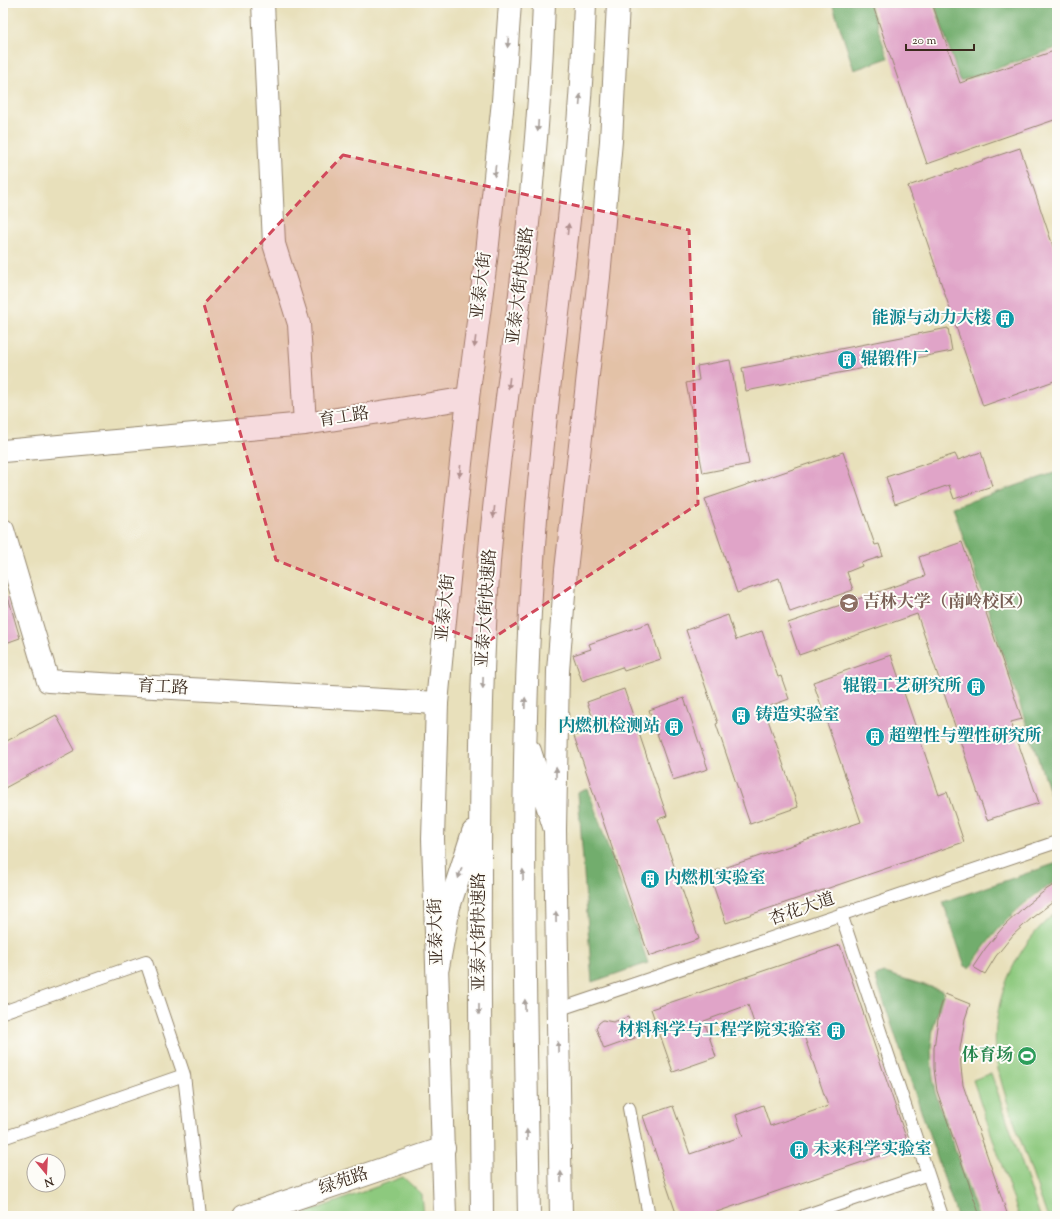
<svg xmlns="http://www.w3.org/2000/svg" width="1060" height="1219" font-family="'Sorts Mill Goudy','Noto Serif SC',serif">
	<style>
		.green { fill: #8dc97e; stroke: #647a4e }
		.forest { fill: #72ad6d; stroke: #566c46 }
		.building { fill: #e0a4c8 }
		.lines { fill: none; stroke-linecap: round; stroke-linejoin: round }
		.service-casing { stroke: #92856c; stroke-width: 14 }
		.minor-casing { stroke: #92856c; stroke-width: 24 }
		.primary-casing { stroke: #92856c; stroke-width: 24 }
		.trunk-casing { stroke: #92856c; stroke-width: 24 }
		.service { stroke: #fff; stroke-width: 12 }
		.minor { stroke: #fff; stroke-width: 22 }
		.primary { stroke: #fff; stroke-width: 22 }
		.trunk { stroke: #fff; stroke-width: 22 }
		.oneway { fill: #a79f9a }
		.marked { fill: #d1495b; fill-opacity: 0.2; stroke: #d1495b; stroke-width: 3; stroke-dasharray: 8 5; stroke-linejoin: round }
		.labels { text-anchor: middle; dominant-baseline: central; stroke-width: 4; stroke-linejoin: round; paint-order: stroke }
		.street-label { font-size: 17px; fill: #3b2a1e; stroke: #fdfcf7 }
		.culture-label { font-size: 17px; font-weight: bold; fill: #0d838f; stroke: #fdfcf7; text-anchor: start }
		.education-label { font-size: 17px; font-weight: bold; fill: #785e54; stroke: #fdfcf7; text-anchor: start }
		.leisure-label { font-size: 17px; font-weight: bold; fill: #27864d; stroke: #fdfcf7; text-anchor: end }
	</style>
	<rect width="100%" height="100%" fill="#fdfcf7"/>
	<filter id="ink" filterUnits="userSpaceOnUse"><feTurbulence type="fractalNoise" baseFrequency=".025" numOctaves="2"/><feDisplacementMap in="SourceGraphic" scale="8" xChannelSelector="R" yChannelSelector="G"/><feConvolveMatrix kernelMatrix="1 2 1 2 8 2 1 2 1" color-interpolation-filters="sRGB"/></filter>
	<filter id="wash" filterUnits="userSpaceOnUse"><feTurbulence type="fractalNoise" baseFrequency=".012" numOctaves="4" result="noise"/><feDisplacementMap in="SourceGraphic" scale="16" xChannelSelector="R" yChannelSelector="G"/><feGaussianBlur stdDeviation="0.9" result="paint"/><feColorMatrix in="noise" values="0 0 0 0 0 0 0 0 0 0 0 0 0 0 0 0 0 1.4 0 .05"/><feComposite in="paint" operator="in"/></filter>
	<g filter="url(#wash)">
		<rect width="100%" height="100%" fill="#e8e0bb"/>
		<path class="green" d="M1057 912V1216H1047C1037 1188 1028 1161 1018 1133 1011 1112 1003 1091 998 1069 991 1033 998 995 1015 963 1025 944 1039 925 1057 912Z
			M991 1073 1040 1216H1019L973 1080Z
			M403 1177 422 1195 424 1216H298Z"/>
		<path class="forest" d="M832 3H869L888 58 854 70Z
			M934 3H1057V48L960 81Z
			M1057 472V792L1050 794 953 507Z
			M588 789 648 963 592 982 578 793Z
			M1057 863V881C1020 902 992 933 970 968L965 966 943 902Z
			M885 973 944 991 933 1029 931 1048 932 1069 935 1092 978 1216H957L875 976Z"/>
		<g id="blocks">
			<path class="building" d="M872 3H932L960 83 1057 50V119L927 164Z
				M1020 148 1057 258V380L983 406 908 186Z
				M948 328 952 351 746 391 742 368Z
				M730 360 749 464 703 473 686 383 699 380 697 366Z
				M843 452 875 545 879 544 883 556 861 563 862 566 847 572 853 590 790 612 779 578 737 593 705 499Z
				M981 452 992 486 954 499 949 485 895 504 886 477 955 454 958 460Z
				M962 542 1022 719 1011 722 1039 803 987 820 917 614 799 655 788 623 925 576 919 557Z
				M8 597 20 638 3 644V599Z
				M728 615 736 640 762 631 778 677 781 676 789 699 764 708 798 807 750 824 716 724 718 723 686 630Z
				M649 623 661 659 624 671 622 667 582 681 573 655 591 649 589 644Z
				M891 655 939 795 947 792 964 842 726 923 709 873 861 822 813 682Z
				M624 689 667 816 658 819 699 939 649 956 574 736 597 729 587 702Z
				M684 698 708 769 673 780 649 710Z
				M56 715 75 750 3 789V743Z
				M1057 883V899L1033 917 1013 935 996 956 985 974 973 967 985 949 1003 927 1024 907 1047 889Z
				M840 945 909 1146 705 1216H677L643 1116 673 1106 690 1154 743 1136 736 1115 763 1105 770 1126 828 1106 800 1024 759 1038 748 1005 704 1021 716 1057 673 1072 651 1009Z
				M945 994 970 1004 965 1019 960 1049 961 1067 963 1085 1008 1216H980L937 1091 934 1069V1048L939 1012Z
				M628 1017 635 1038 604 1049 596 1028 599 1023 603 1020 613 1022Z"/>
		</g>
	</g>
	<g filter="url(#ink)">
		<use href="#blocks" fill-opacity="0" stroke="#92856c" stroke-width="1"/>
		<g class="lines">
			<defs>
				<path id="service" d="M841 914 942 1216
					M557 1010 1057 842
					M3 1012 146 962 184 1075 200 1216
					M629 1108 649 1216
					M3 1138 184 1075
					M804 1216 928 1174"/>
				<path id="minor" d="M263 3 274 244 299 324 305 424
					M3 451 305 424 468 398
					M3 530 48 681 437 703
					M244 1216 444 1148"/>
				<path id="primary" d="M445 1216 433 839 437 703 453 538 468 398 487 253 503 101 510 3
					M561 1216 555 830 558 671 566 570 599 277 611 141 618 3"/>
				<path id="trunk" d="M530 751 555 830
					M438 967 449 907 473 832
					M482 1216C481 1104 479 992 480 880 480 774 481 668 489 562 497 461 513 360 524 259 534 173 541 89 544 3
					M529 1216C525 988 518 760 535 532 541 445 553 358 563 271 574 182 582 93 585 3"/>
			</defs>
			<use href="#service" class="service-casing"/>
			<use href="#minor" class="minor-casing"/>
			<use href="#primary" class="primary-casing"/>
			<use href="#trunk" class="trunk-casing"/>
			<use href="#service" class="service"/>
			<use href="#minor" class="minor"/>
			<use href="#primary" class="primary"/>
			<use href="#trunk" class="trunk"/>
		</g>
		<defs><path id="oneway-solid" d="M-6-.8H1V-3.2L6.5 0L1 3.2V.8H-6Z"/></defs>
		<g class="oneway">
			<use href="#oneway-solid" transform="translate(508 42) rotate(95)"/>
			<use href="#oneway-solid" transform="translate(580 100) rotate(-86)"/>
			<use href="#oneway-solid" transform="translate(538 126) rotate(93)"/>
			<use href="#oneway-solid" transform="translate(495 171) rotate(96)"/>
			<use href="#oneway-solid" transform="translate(568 229) rotate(-84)"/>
			<use href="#oneway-solid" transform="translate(475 342) rotate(97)"/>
			<use href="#oneway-solid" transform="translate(509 383) rotate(97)"/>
			<use href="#oneway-solid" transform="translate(460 471) rotate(96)"/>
			<use href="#oneway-solid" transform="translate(494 512) rotate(96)"/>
			<use href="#oneway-solid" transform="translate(483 683) rotate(91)"/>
			<use href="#oneway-solid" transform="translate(525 703) rotate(-88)"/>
			<use href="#oneway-solid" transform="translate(556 773) rotate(-89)"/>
			<use href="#oneway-solid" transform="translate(460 873) rotate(108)"/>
			<use href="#oneway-solid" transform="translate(523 875) rotate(-91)"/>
			<use href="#oneway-solid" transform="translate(556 917) rotate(-91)"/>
			<use href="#oneway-solid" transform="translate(525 1005) rotate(-91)"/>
			<use href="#oneway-solid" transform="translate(479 1009) rotate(90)"/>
			<use href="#oneway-solid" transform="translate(558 1047) rotate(-91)"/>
			<use href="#oneway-solid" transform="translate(527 1135) rotate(-91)"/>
			<use href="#oneway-solid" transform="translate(561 1177) rotate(-91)"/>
		</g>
	</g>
	<path class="marked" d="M343 155 689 230 698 504 484 644 276 560 204 304Z"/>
	<defs>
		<symbol id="building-disc" viewBox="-11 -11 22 22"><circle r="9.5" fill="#0f9aa8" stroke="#fdfcf7"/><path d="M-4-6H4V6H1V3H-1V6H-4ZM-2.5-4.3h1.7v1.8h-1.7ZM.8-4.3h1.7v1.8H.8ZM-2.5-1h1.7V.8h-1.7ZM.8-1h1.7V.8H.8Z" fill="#fff"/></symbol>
		<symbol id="university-disc" viewBox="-11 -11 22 22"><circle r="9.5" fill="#8d6e63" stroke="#fdfcf7"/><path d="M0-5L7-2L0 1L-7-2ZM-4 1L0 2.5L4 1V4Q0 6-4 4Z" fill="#fff"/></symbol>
		<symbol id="stadium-disc" viewBox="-11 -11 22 22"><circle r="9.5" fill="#2e9e5b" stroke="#fdfcf7"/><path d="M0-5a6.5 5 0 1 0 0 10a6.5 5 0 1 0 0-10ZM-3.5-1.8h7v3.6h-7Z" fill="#fff"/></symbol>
	</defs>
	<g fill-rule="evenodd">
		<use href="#building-disc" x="994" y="308" width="22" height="22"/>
		<use href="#building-disc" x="836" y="349" width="22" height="22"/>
		<use href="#university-disc" x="838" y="592" width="22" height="22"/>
		<use href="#building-disc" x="965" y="676" width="22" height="22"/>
		<use href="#building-disc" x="730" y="705" width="22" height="22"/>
		<use href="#building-disc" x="663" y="716" width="22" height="22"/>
		<use href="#building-disc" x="864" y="726" width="22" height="22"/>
		<use href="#building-disc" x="639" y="868" width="22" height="22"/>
		<use href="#building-disc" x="825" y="1020" width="22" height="22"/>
		<use href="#stadium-disc" x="1016" y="1045" width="22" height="22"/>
		<use href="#building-disc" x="788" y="1139" width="22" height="22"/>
	</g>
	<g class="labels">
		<g class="street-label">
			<text transform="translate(482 286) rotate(-83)">亚泰大街</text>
			<text transform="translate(521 286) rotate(-83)">亚泰大街快速路</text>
			<text transform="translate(344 418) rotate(-9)">育工路</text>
			<text transform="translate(446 608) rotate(-84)">亚泰大街</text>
			<text transform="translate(487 608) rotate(-86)">亚泰大街快速路</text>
			<text transform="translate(163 688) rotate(3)">育工路</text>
			<text transform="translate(802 910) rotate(-19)">杏花大道</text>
			<text transform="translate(437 932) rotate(-92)">亚泰大街</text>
			<text transform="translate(480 932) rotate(-90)">亚泰大街快速路</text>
			<text transform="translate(344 1182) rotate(-19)">绿苑路</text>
		</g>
		<g class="culture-label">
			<text x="991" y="319" text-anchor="end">能源与动力大楼</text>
			<text x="861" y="360">辊锻件厂</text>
			<text x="962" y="687" text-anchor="end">辊锻工艺研究所</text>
			<text x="755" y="716">铸造实验室</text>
			<text x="660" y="727" text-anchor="end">内燃机检测站</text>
			<text x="889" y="737">超塑性与塑性研究所</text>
			<text x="664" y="879">内燃机实验室</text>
			<text x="822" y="1031" text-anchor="end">材料科学与工程学院实验室</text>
			<text x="813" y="1150">未来科学实验室</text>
		</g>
		<g class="education-label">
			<text x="863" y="603">吉林大学（南岭校区）</text>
		</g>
		<g class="leisure-label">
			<text x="1013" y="1056">体育场</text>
		</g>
	</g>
	<rect width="1060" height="1219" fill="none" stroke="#fdfcf7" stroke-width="16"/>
	<g transform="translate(46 1173) rotate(162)"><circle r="19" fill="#fdfcf7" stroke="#afa8a0"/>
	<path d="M0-3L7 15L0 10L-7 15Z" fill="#d1495b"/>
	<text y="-6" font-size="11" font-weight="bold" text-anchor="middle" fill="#3b2a1e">N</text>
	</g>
	<path d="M906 44v6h68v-6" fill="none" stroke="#3b2a1e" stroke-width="2"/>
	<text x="912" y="44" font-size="12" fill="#3b2a1e" stroke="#fdfcf7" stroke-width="3" paint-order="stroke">20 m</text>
</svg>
